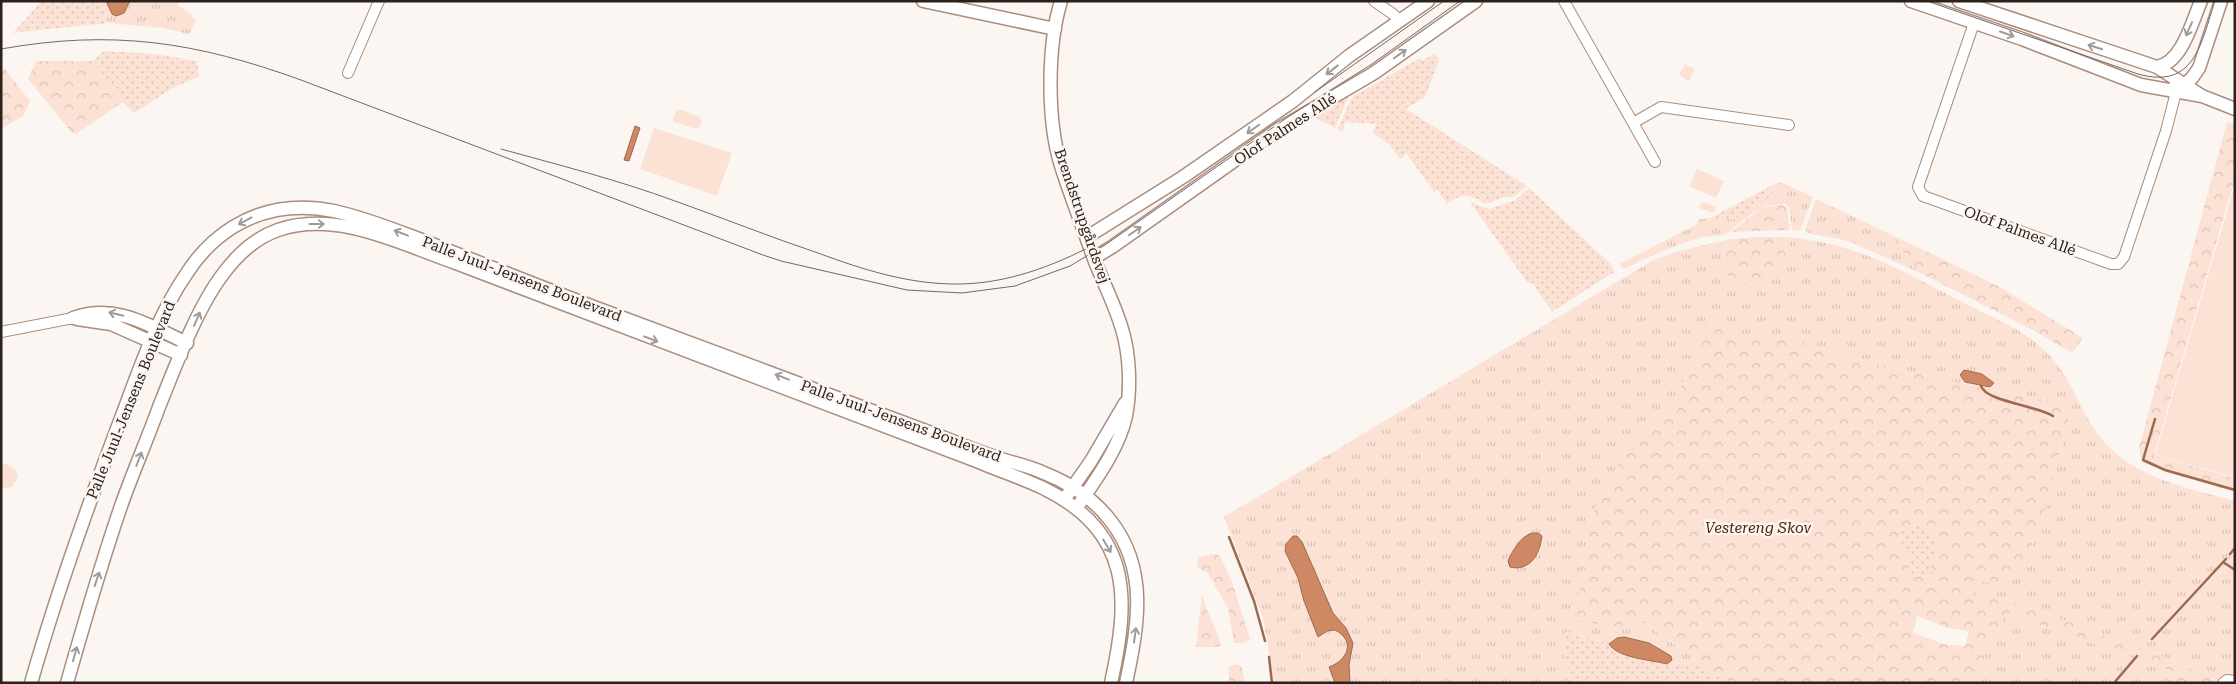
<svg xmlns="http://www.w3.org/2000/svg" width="2236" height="684" font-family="'Roboto Serif',serif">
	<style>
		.grass { fill: url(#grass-dots) }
		.forest { fill: url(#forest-crowns); fill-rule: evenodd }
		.park { fill: url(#park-tufts); fill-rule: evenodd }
		.garden { fill: #fce2d5 }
		.water { fill: #ce8964; stroke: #9d6a4e }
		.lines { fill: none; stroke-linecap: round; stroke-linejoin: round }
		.stream { stroke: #9d6a4e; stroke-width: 2.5 }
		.minor-casing { stroke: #ab8d7e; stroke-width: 12 }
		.tertiary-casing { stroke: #ab8d7e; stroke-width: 15 }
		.minor { stroke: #fff; stroke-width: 10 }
		.tertiary { stroke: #fff; stroke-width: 12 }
		.tram { stroke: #736964; stroke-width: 1 }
		.oneway { stroke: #a09b98 }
		.labels { text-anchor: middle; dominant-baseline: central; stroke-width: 5; stroke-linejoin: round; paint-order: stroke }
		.street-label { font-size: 15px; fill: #2c211b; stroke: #fcf6f2 }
		.park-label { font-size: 15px; font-style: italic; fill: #502307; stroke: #fcf6f2 }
	</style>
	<defs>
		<pattern id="grass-dots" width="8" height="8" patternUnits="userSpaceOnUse" patternTransform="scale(1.25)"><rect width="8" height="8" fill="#fce2d5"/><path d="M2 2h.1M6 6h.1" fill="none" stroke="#d8c2b6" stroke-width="1.8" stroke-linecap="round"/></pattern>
		<pattern id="forest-crowns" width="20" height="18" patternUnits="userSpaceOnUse" patternTransform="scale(1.25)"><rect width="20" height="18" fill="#fce2d5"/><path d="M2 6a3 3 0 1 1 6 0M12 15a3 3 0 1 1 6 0" fill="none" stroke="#d8c2b6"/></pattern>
		<pattern id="park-tufts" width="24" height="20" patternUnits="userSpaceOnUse" patternTransform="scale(1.25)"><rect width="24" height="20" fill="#fce2d5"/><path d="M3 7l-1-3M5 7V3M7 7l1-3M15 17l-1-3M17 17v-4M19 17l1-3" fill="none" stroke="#d8c2b6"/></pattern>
	</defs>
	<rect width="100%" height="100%" fill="#fcf6f2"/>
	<path class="grass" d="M42 1H100L108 23 13 33Z
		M104 51 155 54 197 61 199 76 171 89 134 113 123 102 93 61Z
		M1435 53 1439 61 1425 97 1406 109 1527 186 1513 197H1505L1486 204C1468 195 1465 192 1447 204L1437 190 1434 192 1407 154 1400 159 1389 144 1373 133 1376 124 1345 122 1343 131H1339L1338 128 1352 97 1420 58 1422 61Z
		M1349 96 1335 128 1314 117Z
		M1771 186 1774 195 1733 221 1708 219Z
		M1529 188 1612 265 1614 272 1552 312 1533 284 1527 282 1470 202 1489 209 1515 200Z
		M1921 523 1938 546 1930 565 1935 578 1909 573 1898 547 1902 530Z
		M1565 632C1581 634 1594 640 1609 644L1612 650 1636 658 1667 664 1693 663 1731 683H1571L1564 654Z"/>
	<path class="forest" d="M36 61H93L123 102 76 134 72 133 28 79Z
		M4 68 30 101 23 116 1 129V69Z
		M2227 122 2235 125V179L2154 455 2235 478V492L2169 473 2142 462 2139 448Z
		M1781 204 1787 208 1790 230 1731 232 1760 209Z
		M1890 234 1998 286 2083 338 2072 353 2033 330 1916 271Z
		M1753 237H1790C1789 245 1787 253 1783 260 1762 297 1711 295 1726 240Z
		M1714 326 1767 340 1789 337 1840 355 1927 376 2060 403 2069 418 2046 507 2024 565 2007 587 1975 598 1991 595 2009 600 2154 653 2207 675 2216 683H2175L2176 673 2007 613 1967 683H1731L1693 663 1695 659 1685 650 1665 639 1646 623 1632 622 1615 629 1570 618 1572 603 1579 593 1590 518 1633 436 1661 423V407L1674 400 1687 374 1702 360 1694 343 1697 333ZM1921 523 1937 546 1930 565 1934 578 1909 573 1910 559 1898 546 1902 530ZM1917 616 1948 628 1969 631 1965 646 1944 644 1913 633Z
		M1215 554 1220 556 1232 582 1250 639 1243 643H1234L1228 608 1207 572 1197 567 1198 557Z
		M1202 594C1206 612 1216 627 1221 645L1219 647H1196Z
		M1237 664 1242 667 1245 683H1229V666Z"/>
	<path class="park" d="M100 1H177L179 6 193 15 192 17 196 20 189 34 163 28 108 23Z
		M1685 64 1695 69 1689 81 1679 75Z
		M1781 182 1813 197 1800 231 1792 230 1789 208 1785 204C1760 203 1747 218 1729 232 1724 236 1710 236 1703 237 1675 245 1650 256 1624 269L1619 264 1696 225 1699 219 1719 218 1733 220 1773 195 1771 186Z
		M1816 199 1890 234 1916 271 1848 241 1808 233 1805 230Z
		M1790 237C1807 240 1826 242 1842 247 1888 260 1930 286 1972 307 1995 319 2022 329 2041 347 2064 366 2074 394 2088 419 2120 476 2177 485 2235 501V683H2216L2207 675 2154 653 2009 600 1991 595 1975 599 1973 591 1984 582 2007 587 2024 565 2046 507 2069 418 2060 403 1927 376 1840 355 1789 337 1767 340 1714 326 1697 333 1694 343 1702 360 1687 374 1674 400 1661 408V423L1633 436 1590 518 1579 593 1572 603 1570 618 1615 629 1632 622 1646 623 1665 639 1685 650 1695 659 1693 663 1667 664 1671 660 1672 656 1658 650 1649 643 1613 641 1609 644C1594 640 1582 634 1566 632L1564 654 1571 683H1274L1263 618 1224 517 1650 262 1674 252 1726 240C1711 295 1762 297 1783 260 1787 253 1789 245 1790 237ZM1532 533 1537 553 1526 568 1508 561 1522 539Z
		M2007 613 2176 673 2175 683H1967Z"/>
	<path class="garden" d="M679 109 700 117 702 120 699 128 696 129 674 122 673 119 676 111Z
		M654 128 732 153 717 196 640 169Z
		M1697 169 1724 181 1716 198 1689 186Z
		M2235 184V477L2155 455Z
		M1702 201 1716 207 1714 213 1699 208Z
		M7 464 16 470 18 477 12 487 1 488V465Z"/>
	<path class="water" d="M106 1H130L124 13 116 16 112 14Z
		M635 126 640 128 629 161 624 160Z
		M1964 370 1982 374 1994 383 1990 387 1965 382 1960 375Z
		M1532 533H1538L1542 536C1540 554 1530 572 1510 567L1508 561C1513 550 1520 537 1532 533Z
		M1293 536H1297L1302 542 1333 613 1346 628 1353 643 1349 665 1350 683H1335L1329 667C1348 660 1356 641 1335 630L1327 631 1318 637 1304 601 1298 578 1285 551 1286 544Z
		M1624 637 1649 643 1671 656 1672 660 1667 664C1652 660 1617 658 1609 644L1617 638Z"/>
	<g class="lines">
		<path class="stream" d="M1981 386C1985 401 2038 406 2053 416
			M2155 419 2143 460 2165 470 2235 490
			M1229 537 1254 601 1265 641
			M2230 554 2235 548
			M2223 562 2235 570
			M2152 639 2226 559
			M1269 657 1272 683
			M2114 683 2137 656"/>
		<defs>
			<path id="minor" d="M1374 1 1393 14 1400 21
				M1564 1 1655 162
				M1974 23 1918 187 1923 196 2111 264H2118L2124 257 2166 131 2176 92 2174 86
				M348 73 379 1
				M1633 123 1661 107 1789 125
				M1 332 73 318
				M2223 683 2227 680 2235 681"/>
			<path id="tertiary" d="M923 1 1055 29
				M1061 1C1047 47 1047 121 1061 166 1071 197 1083 228 1094 259 1103 282 1115 305 1122 329 1130 355 1131 389 1126 416 1119 448 1098 476 1080 503
				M1911 1 2022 39 2141 85 2202 96
				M1959 1 2157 67C2182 63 2192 22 2201 1
				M2157 67 2202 96 2235 109
				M2176 92 2192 78 2199 68 2221 1
				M1087 237 1183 177 1293 101 1349 56 1428 1
				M1094 258 1112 247 1279 129 1374 73 1476 1
				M73 318C116 303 148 325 187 343
				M77 319 111 324 181 355
				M1068 494 1091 461 1125 403
				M31 683C57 592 89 502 123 413 140 367 159 313 187 273 199 254 214 239 233 227 264 208 299 204 334 211 366 218 397 231 427 242 483 264 538 286 594 307 708 350 823 392 937 435 957 443 977 451 998 458 1013 463 1029 466 1044 473 1069 483 1093 498 1110 520 1149 569 1138 626 1126 683
				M67 683C84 623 101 564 121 506 133 472 147 440 159 407 175 367 197 308 223 274 237 255 255 238 278 230 336 210 399 243 453 262L979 462C1000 471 1022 478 1043 488 1132 532 1130 597 1111 683"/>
		</defs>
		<use href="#minor" class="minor-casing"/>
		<use href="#tertiary" class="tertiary-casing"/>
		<use href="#minor" class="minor"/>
		<use href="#tertiary" class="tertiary"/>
		<path class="tram" d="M1927 1 2138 74C2195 90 2201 43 2215 1
			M1 49C113 29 196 42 301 80L763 255 781 261 907 290 962 293 1015 286 1070 266 1105 245 1288 117 1372 64 1460 1
			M1315 92 1444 1
			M501 149C559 165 618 180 675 201 723 218 770 237 818 253 864 270 911 285 961 284 1008 283 1054 266 1095 244"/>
	</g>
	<defs><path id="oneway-shaft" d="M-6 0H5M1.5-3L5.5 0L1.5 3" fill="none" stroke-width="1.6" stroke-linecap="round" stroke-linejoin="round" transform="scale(1.25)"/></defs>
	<g class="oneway">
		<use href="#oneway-shaft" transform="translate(2189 29) rotate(114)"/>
		<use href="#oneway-shaft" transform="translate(2007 34) rotate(19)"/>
		<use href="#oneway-shaft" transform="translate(2095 47) rotate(-162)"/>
		<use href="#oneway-shaft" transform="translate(1400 54) rotate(-35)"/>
		<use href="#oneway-shaft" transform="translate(1332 70) rotate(142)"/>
		<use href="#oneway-shaft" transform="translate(1253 129) rotate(145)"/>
		<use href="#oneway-shaft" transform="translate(245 221) rotate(152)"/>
		<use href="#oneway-shaft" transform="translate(317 224)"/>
		<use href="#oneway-shaft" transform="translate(1135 231) rotate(-35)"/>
		<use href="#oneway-shaft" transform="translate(401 233) rotate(-159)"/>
		<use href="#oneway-shaft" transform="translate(116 314) rotate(-166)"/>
		<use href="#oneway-shaft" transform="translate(197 319) rotate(-66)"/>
		<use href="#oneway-shaft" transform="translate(651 339) rotate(21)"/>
		<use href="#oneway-shaft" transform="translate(782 377) rotate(-159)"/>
		<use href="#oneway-shaft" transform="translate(139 459) rotate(-69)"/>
		<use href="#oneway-shaft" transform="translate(1107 546) rotate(59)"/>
		<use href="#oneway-shaft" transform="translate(97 579) rotate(-72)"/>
		<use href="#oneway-shaft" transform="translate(1135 635) rotate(-82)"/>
		<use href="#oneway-shaft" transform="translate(75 654) rotate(-74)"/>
	</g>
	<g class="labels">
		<g class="street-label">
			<text transform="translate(1285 129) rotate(-33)">Olof Palmes Allé</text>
			<text transform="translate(1082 216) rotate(71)">Brendstrupgårdsvej</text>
			<text transform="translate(2020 231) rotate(20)">Olof Palmes Allé</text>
			<text transform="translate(522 279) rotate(21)">Palle Juul-Jensens Boulevard</text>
			<text transform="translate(131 400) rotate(-68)">Palle Juul-Jensens Boulevard</text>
			<text transform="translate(901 421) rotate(20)">Palle Juul-Jensens Boulevard</text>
		</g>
		<g class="park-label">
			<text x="1758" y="528">Vestereng Skov</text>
		</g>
	</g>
	<rect width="2236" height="684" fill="none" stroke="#2c211b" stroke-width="5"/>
</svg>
